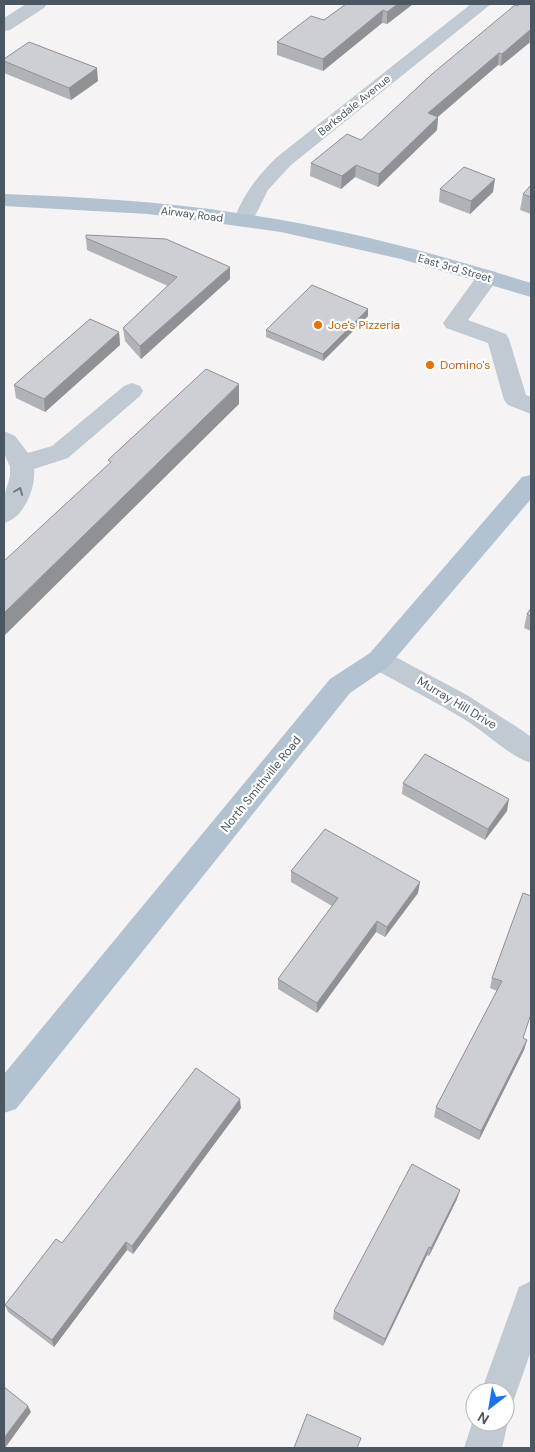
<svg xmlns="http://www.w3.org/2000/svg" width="535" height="1452" font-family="'DM Sans',sans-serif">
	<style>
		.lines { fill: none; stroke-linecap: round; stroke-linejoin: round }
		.minor { fill: #c1cad2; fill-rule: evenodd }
		.major { fill: #b3c2d1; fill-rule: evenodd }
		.wall { fill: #b0b2b7 }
		.shaded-wall { fill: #909195 }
		.building { fill: #cdcfd5; stroke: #909195 }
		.oneway { stroke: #6e7983 }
		.food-dot { fill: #e8710a; stroke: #fff; stroke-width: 2 }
		.labels { text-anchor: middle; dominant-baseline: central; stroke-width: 4.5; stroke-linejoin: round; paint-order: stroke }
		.far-street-label { font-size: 11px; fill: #4a5661; stroke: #fff }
		.food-label { font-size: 12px; fill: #c56008; stroke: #fff; text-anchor: start }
		.street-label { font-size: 12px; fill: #4a5661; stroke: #fff }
	</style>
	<rect width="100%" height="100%" fill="#f5f3f3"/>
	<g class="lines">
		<path class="minor" d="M26 4H47L44 8 10 30 4 31V18Z
			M471 4H491L291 165 268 190 251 224 244 226 237 224 234 220C243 195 258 175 277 157Z
			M488 270 496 272 499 277 468 320 506 334 509 339 526 395 531 397V414L508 405 504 400 488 343 446 328 443 323 480 272Z
			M132 383 140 386 143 391 140 396 68 458 34 469C36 488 24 518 4 523V497L10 476V467L4 453V431L15 436 28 453 52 446 124 386Z
			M379 650 388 653 467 695 523 731 531 737V763C512 758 486 733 467 721 436 702 403 685 370 667L366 660 370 653Z
			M531 1281V1351L512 1405 505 1408V1392H481L519 1287Z
			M475 1414V1422H505V1414L508 1422 502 1448H464Z"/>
		<path class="major" d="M4 194C82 197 160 201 237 213 337 227 435 253 531 283V297L401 259 281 232 148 214 4 206Z
			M531 475V499L388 667 350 693 16 1109 4 1113V1074L330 679 370 653 522 477Z"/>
	</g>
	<path class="wall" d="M346 4H413L387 24 382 23 323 71 277 55V42L324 20Z
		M531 4V44L529 43 501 66 498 65 438 117 437 130 378 187 355 177 341 189 310 176 311 163 361 140 517 6Z
		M4 59 98 81 71 100 4 73Z
		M531 185V214L520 210 523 194Z
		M440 189 493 192 470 214 439 202Z
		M86 238 230 279 141 359 125 341 123 328 168 286 87 250Z
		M368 309V316L323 361 266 337V330Z
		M119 332 120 345 45 412 16 398 14 385Z
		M531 608V631L524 628 527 614Z
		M403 783 507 811 485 840 402 794Z
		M291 871 418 893 385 937 376 932 317 1013 278 989V979L332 906 291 882Z
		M523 893V1038L527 1040 524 1050 479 1140 434 1117 436 1107 497 991 490 988 492 978Z
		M241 1108 133 1254 127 1250 54 1347 8 1312 5 1305 62 1243Z
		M460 1190 457 1199 429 1256 427 1255 383 1346 333 1319 334 1311Z"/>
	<path class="shaded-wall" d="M398 4H413L387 24V12Z
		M383 10 382 23 323 71V59Z
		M530 30 529 43 501 66 502 54Z
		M499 53 498 65 427 126 428 113Z
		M97 68 98 81 71 100 69 88Z
		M438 117 437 130 378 187 379 174Z
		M356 165 355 177 341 189 342 176Z
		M495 179 493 192 470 214 471 201Z
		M230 267V279L141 359 140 346Z
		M368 309V316L323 361V354Z
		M119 332 120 345 45 412 44 399Z
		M239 384V404L4 636V613Z
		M509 799 507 811 485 840 488 829Z
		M420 882 418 893 385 937 387 927Z
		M377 921 376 932 317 1013V1003Z
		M527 1040 524 1050 479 1140 481 1131Z
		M240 1099 241 1108 133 1254 132 1246Z
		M460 1190 457 1199 429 1256 431 1248Z
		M126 1242 127 1250 54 1347 52 1340Z
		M429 1247 427 1255 383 1346 385 1339Z
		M28 1406 31 1412 5 1448H4V1438Z"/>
	<path class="building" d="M346 4H398L387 12 383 10 323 59 277 42 311 16 324 20Z
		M520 4H531V31L530 30 502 54 499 53 428 113 438 117 379 174 356 165 342 176 311 163 347 134 361 140 432 74 515 5 517 6Z
		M29 42 97 68 69 88 4 61V59Z
		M464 167 495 179 471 201 440 189Z
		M531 185V197L523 194Z
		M86 235 166 239 230 267 140 346 123 328 177 277 86 238Z
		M312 285 368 309 323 354 266 330Z
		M90 319 119 332 44 399 14 385Z
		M206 369 239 384 4 613V561L111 462 108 460Z
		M531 608V616L527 614Z
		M425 754 509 799 488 829 403 783Z
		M325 829 420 882 387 927 377 921 317 1003 278 979 338 898 291 871Z
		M523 893 531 896V1014L523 1038 527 1040 481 1131 436 1107 502 981 492 978Z
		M196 1068 240 1099 132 1246 126 1242 52 1340 5 1305 56 1239 62 1243Z
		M412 1164 460 1190 431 1248 429 1247 385 1339 334 1311Z
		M4 1387 28 1406 4 1438Z
		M307 1414 361 1438 357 1448H294Z"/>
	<defs><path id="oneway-chevron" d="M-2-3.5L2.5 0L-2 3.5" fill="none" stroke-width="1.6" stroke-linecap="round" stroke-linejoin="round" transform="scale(1.25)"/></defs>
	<use class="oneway" href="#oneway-chevron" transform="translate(19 491) rotate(-69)"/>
	<g class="food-dot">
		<circle cx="318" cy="325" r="5"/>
		<circle cx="430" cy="365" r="5"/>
	</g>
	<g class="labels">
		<g class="far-street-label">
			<text transform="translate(354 105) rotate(-39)">Barksdale Avenue</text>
			<text transform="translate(192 214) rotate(7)">Airway Road</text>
			<text transform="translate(455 268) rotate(16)">East 3rd Street</text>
		</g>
		<g class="food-label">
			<text x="328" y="325">Joe's Pizzeria</text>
			<text x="440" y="365">Domino's</text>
		</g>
		<g class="street-label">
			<text transform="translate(457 703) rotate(31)">Murray Hill Drive</text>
			<text transform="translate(261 784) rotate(-51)">North Smithville Road</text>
		</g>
	</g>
	<rect width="535" height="1452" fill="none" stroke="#4a5661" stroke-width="10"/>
	<g transform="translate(490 1407) rotate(211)"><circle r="24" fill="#ffffff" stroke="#b7bbc0"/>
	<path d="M0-4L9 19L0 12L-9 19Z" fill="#1a73e8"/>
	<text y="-8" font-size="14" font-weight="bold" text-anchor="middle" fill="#4a5661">N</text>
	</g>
</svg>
